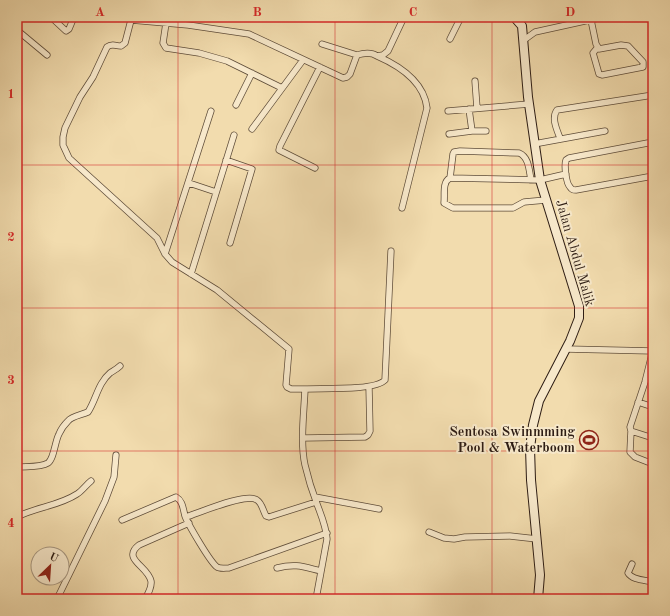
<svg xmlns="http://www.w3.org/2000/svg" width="670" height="616" font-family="'Old Standard TT',serif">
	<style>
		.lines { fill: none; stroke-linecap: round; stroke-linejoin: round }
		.street-casing { stroke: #5f4d3a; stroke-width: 7 }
		.secondary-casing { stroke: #2e1d14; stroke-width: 10 }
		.street { stroke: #f7e8ca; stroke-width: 5.5 }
		.secondary { stroke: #f7e8ca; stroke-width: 8 }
		.grid { fill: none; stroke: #d62828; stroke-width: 1; stroke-opacity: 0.55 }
		.labels { text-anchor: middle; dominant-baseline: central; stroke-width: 4; stroke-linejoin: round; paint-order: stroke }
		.street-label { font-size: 14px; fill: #2e1d14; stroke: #f7e8ca }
		.poi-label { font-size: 14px; font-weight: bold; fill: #2e1d14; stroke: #f7e8ca; text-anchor: end }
		.neatline { fill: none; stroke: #d62828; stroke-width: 1.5 }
		.grid-label { font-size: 13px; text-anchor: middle; font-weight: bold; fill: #d62828 }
	</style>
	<rect width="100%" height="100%" fill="#f2dcae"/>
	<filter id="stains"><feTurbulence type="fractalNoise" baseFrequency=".005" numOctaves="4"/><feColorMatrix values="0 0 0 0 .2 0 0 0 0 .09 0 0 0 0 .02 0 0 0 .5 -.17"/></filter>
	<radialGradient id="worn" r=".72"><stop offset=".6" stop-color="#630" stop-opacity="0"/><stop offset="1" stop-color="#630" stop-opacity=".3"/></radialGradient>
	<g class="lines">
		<defs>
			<path id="street" d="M51 17 66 31 69 29 74 17
				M128 17 131 20 188 25 249 34 343 78 347 77 350 74 357 55C364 53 371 52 377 56L383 55 388 51 404 17
				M131 20 125 43 121 46C115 46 112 43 107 47L93 77 80 97 65 128 63 137V145L69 158 157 238 165 254 172 262 217 290 289 349 286 385 287 387 291 389H305C304 413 300 442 305 465 308 478 312 491 317 504 321 515 326 526 327 539L316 599
				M591 20 596 44 599 49 621 45 628 46 643 62V67L602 75 599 74 593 53 598 47
				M166 23 163 43 166 48 199 53 227 61 282 88
				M17 30 47 55
				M450 39 461 17
				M524 40 535 32 603 17
				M322 44 357 55
				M377 56C400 66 424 82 427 108L402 208
				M475 81 477 108
				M236 105 252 73
				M448 111 529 104
				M252 129 303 60
				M472 131H486
				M449 134 472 131 469 109
				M560 138C557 130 551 118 557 110L653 95
				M653 142 569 158 566 160C564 165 566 183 570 187 572 190 573 190 576 190L653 176
				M534 144 605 131
				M226 160 252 169 230 243
				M315 168 279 150 280 146 320 67
				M450 178 453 154 454 152 460 151 519 153C529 157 529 170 531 180
				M189 183 216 192
				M546 200 524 202 513 208H453L444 203C445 195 442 182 450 178L540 180 566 174
				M165 254 211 111
				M191 274 234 135
				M566 349 653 351
				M653 350 645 382 630 427 631 431 653 438
				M305 389C321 388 375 391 385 380L391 251
				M638 402 653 407
				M631 431 630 452 635 457 653 464
				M304 438 365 437 368 435 370 431 369 387
				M17 467C26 466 40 468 48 463 54 459 55 441 59 434 61 429 65 424 68 421 72 416 82 415 88 412 96 400 98 383 110 373 113 371 117 369 120 366
				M315 497 379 509
				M17 517C36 507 59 506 77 494 82 491 86 485 91 481
				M186 517C199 513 247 492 257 500 262 503 263 511 266 516L269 517 316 502
				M122 520 176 497C183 501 183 509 185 516 188 524 210 562 217 567 220 569 225 568 229 568L327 533
				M429 532 444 538 454 539 465 537 510 536 537 539
				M632 564 628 573C632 580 645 580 653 582
				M277 568C296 563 304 567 321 571
				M57 599 105 501 114 477 116 455
				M145 599C148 594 152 587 151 581 148 566 121 559 139 545L189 523"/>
			<path id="secondary" d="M514 17 522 26 528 97 540 180 579 306V318L570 341 539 401 533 425 530 448 531 480 540 575 538 599"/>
		</defs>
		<use href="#street" class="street-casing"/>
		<use href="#secondary" class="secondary-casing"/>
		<use href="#street" class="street"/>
		<use href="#secondary" class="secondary"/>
	</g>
	<path class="grid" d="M178 17V599M335 17V599M492 17V599M17 165H653M17 308H653M17 451H653"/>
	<defs>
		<symbol id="stadium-ring" viewBox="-11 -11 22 22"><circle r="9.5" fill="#f7e8ca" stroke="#8f2418" stroke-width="1.5"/><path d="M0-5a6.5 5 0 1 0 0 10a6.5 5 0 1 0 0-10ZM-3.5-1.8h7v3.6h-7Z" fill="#8f2418"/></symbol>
	</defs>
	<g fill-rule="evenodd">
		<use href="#stadium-ring" x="578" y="429" width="22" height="22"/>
	</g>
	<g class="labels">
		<g class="street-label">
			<text transform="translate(575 253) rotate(74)">Jalan Abdul Malik</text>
		</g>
		<g class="poi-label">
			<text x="575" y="432">Sentosa Swinmming<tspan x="575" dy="16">Pool &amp; Waterboom</tspan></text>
		</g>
	</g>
	<rect width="670" height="616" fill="none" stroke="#f2dcae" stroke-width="44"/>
	<g transform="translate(50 566) rotate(25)"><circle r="19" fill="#f7e8ca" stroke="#a79781"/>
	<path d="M0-3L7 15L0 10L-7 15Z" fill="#8f2418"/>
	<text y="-6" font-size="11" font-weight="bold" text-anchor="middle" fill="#2e1d14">U</text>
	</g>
	<rect x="22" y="22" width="626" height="572" class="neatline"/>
	<g class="grid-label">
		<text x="100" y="16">A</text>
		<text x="257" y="16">B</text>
		<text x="413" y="16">C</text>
		<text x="570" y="16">D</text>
		<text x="11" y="98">1</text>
		<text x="11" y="241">2</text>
		<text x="11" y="384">3</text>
		<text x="11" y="527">4</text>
	</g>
	<rect width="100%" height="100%" filter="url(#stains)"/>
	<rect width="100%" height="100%" fill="url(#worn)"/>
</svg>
